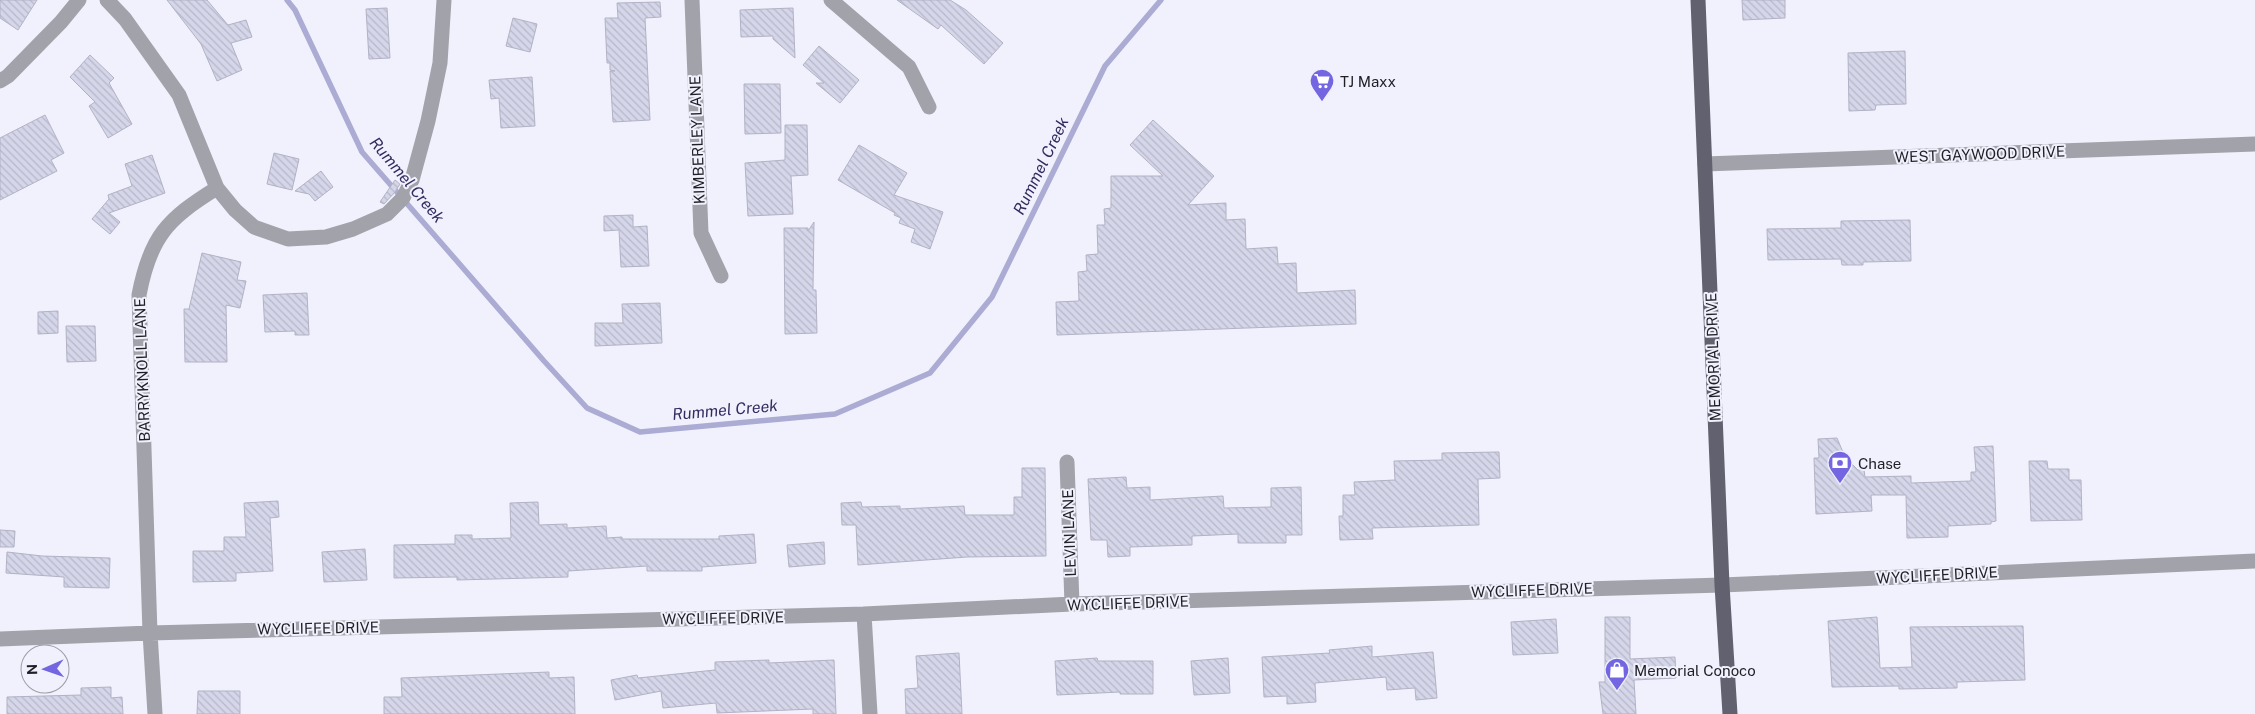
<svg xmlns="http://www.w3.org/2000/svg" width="2255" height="714" font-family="'Public Sans',sans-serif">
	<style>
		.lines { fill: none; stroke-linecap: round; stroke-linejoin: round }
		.stream { stroke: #ababd4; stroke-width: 5.5 }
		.building { fill: url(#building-back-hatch); stroke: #b2b2c5 }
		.minor { stroke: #a2a2aa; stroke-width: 15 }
		.major { stroke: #61616f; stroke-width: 15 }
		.labels { text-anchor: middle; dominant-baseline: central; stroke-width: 4; stroke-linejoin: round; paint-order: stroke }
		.poi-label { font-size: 15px; fill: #1f1f26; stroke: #f0f1fc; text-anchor: start }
		.street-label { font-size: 15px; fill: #1f1f26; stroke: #f0f1fc }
		.water-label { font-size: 16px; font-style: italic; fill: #312c60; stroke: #f0f1fc }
	</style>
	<defs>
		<pattern id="building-back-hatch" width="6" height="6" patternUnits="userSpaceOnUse" patternTransform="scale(1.25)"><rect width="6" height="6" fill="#d5d6e9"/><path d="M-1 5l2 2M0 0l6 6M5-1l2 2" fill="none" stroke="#b6b7c8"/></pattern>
	</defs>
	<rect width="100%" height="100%" fill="#f0f1fc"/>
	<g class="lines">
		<path class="stream" d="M287 0 295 10 362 152 544 361 587 408 640 432 835 414 930 373 992 297 1105 66 1161 0"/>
	</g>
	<path class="building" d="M0 0H37L18 30 0 18Z
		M167 0H207L228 25 246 20 252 37 231 43 242 70 217 81 201 44Z
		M897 0H950L966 10 1003 43 984 64 941 25 938 29Z
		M1742 0H1785V18L1743 20Z
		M660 2 661 17 645 18 650 120 613 122 610 71H615L610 70V63H607L605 18H618L617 3Z
		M387 8 390 58 369 59 366 9Z
		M793 8 795 58 773 39V36L741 37 740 10Z
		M513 18 537 24 530 52 506 46Z
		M819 46 859 80 840 103 816 83H824L803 65Z
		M1905 51 1906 104 1876 105 1875 110 1849 111 1848 53Z
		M90 55 114 78 109 83 132 124 108 138 89 106 95 102 70 77Z
		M532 77 535 126 501 128 499 98 491 99 489 80Z
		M744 84H780L781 133 745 134Z
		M45 115 64 153 51 160 57 171 0 200V138Z
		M1153 120 1214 176 1188 205 1226 203V220L1245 219 1246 249 1277 247 1278 264 1296 263 1297 293 1355 290 1356 324 1057 335 1056 302 1079 301 1078 272 1087 271 1086 255 1098 254 1097 225H1105L1104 209 1111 208V176H1163L1130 145Z
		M785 125H807L808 175 791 176 793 214 748 216 745 163 785 160Z
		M859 145 907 173 894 195 943 212 930 249 911 242 915 229 899 223 901 218 894 215 895 213 838 180Z
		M274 153 299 159 292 190 267 184Z
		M152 155 165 193 109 213 120 222 110 234 92 219 109 199 108 195 132 186 125 164Z
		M321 171 333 187 315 201 309 194 295 191Z
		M395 180 400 184 395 192 384 204 380 202Z
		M633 215V227L647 226 649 266 621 267 619 230 604 231V216Z
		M1910 220 1911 261 1863 262V265H1842L1841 259 1768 260 1767 229 1841 228V221Z
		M814 222 813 290H816L817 333 785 334 784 228H808V231Z
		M202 253 241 262 237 280 246 281 240 308 226 305 227 362H185L184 309H189Z
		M307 293 309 335H295V331L265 332 263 295Z
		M660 303 662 343 595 346V323H623L622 304Z
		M58 311V333L38 334V312Z
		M66 326H95L96 361 67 362Z
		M1837 438 1845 457 1858 470H1864L1865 477 1911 476V483L1971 481V472H1976L1974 447 1993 446 1996 521 1991 522V524L1948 526V537L1907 538 1906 495H1871L1872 511 1816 514 1814 458H1819L1818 439Z
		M1499 452 1500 478 1478 479 1479 525 1372 528 1373 539 1340 540 1339 516H1343V495H1355L1354 482 1395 480 1394 461 1442 460V453Z
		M2029 461H2047L2048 469H2069V480H2081L2082 520 2031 521Z
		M1022 468H1045L1046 556 967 557 858 565 856 525H842L841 503 861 502 862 507 900 506V509L964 506 965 515H1014V497H1022Z
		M1126 477 1127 488 1150 487V500L1223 496 1224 508 1271 507V488L1301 487 1302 535H1286V543H1238V534L1192 536V545L1130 547V556L1108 557 1107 540H1091L1088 479Z
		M278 501 279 517 270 518 273 571 236 573V581L193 582V551H224V537H246L244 503Z
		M538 502 539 525 567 524V528L606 526 607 538 622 537V539H719V536L754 534 756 563 702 567V571H647V566L568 571V577L457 580V577L394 578V545L455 544V535H472V539L511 538 510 503Z
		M0 530 15 531 14 547H0Z
		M824 542 825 564 789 567 787 545Z
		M365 549 367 580 324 582 322 552Z
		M7 552 42 556 110 558 109 588 64 587V577L6 573Z
		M1605 617H1630V659L1675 657 1676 678 1634 680 1636 714H1603L1599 682H1605Z
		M1877 617 1880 668 1912 667 1910 627 2023 626 2025 680 1957 682V688L1899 689V686L1832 687 1828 621Z
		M1556 619 1558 653 1513 655 1511 622Z
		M1372 646V657L1433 652 1437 698 1416 700 1415 688 1387 690 1386 677 1315 683 1316 702 1287 704V696L1264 697 1262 657 1330 653 1329 650Z
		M959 653 962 714H906L905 689 918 688 916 656Z
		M1097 658 1098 661H1153V694H1120V692L1057 695 1055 661Z
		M1228 658 1230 693 1194 695 1191 661Z
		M769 660V663L834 660 836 714H813V709L717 713 716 703 663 708 661 691 615 700 611 680 637 675 638 678 715 670V662Z
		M549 672V678L574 677 575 714H384V697H402L401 678Z
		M111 687V698L122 697 123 714H7V697L81 695V688Z
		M198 691H240V714H197Z"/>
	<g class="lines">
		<path class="minor" d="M107 0 125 19 179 95 217 188 235 210 254 227 288 239 326 237 353 229 387 214 403 198 412 180 428 121 440 63 444 0
			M692 0 701 233 721 276
			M831 0 909 67 929 107
			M0 81 8 76 61 22 79 0
			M1705 164 2255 144
			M1067 462 1072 604
			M864 614 870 714
			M0 639 150 633 864 614 1072 604 1722 585 2255 561
			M155 714 150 633 139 295C150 237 167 219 217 188"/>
		<path class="major" d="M1698 0 1722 585 1730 714"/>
	</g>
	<defs>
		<symbol id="supermarket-pin" viewBox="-11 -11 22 30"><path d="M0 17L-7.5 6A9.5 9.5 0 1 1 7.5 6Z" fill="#7466e0" stroke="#f0f1fc"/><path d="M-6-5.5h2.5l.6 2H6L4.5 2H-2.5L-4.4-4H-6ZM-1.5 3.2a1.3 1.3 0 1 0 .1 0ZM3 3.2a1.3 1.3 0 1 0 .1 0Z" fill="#fff"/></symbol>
		<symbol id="bank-pin" viewBox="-11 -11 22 30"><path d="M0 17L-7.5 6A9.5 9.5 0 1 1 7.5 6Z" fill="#7466e0" stroke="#f0f1fc"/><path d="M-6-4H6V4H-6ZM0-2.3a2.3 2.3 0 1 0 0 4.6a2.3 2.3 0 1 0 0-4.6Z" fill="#fff"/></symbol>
		<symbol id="shop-pin" viewBox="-11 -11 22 30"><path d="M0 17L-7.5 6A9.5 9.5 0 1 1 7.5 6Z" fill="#7466e0" stroke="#f0f1fc"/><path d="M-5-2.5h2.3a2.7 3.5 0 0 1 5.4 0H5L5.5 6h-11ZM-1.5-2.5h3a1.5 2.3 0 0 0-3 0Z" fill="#fff"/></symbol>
	</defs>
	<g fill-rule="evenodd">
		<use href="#supermarket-pin" x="1308" y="67" width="28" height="38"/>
		<use href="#bank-pin" x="1826" y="449" width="28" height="38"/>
		<use href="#shop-pin" x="1603" y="656" width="28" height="38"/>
	</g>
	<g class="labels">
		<g class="poi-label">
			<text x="1340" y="81">TJ Maxx</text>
			<text x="1858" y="463">Chase</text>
			<text x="1634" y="670">Memorial Conoco</text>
		</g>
		<g class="street-label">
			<text transform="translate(697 140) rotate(-92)">KIMBERLEY LANE</text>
			<text transform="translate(1980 154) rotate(-2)">WEST GAYWOOD DRIVE</text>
			<text transform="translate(1713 357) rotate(-92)">MEMORIAL DRIVE</text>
			<text transform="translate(142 370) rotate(-92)">BARRYKNOLL LANE</text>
			<text transform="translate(1069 533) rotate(-92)">LEVIN LANE</text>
			<text transform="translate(1937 575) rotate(-3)">WYCLIFFE DRIVE</text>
			<text transform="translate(1532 590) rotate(-2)">WYCLIFFE DRIVE</text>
			<text transform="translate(1128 603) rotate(-2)">WYCLIFFE DRIVE</text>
			<text transform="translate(723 618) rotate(-1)">WYCLIFFE DRIVE</text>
			<text transform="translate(318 628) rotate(-1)">WYCLIFFE DRIVE</text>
		</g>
		<g class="water-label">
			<text transform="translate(1041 166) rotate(-64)">Rummel Creek</text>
			<text transform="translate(407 180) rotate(50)">Rummel Creek</text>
			<text transform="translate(725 410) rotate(-5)">Rummel Creek</text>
		</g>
	</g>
	<g transform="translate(45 669) rotate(268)"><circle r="24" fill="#f0f1fc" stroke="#9c9da6"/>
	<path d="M0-4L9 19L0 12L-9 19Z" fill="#7466e0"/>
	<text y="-8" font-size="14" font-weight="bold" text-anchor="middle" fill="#1f1f26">N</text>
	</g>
</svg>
